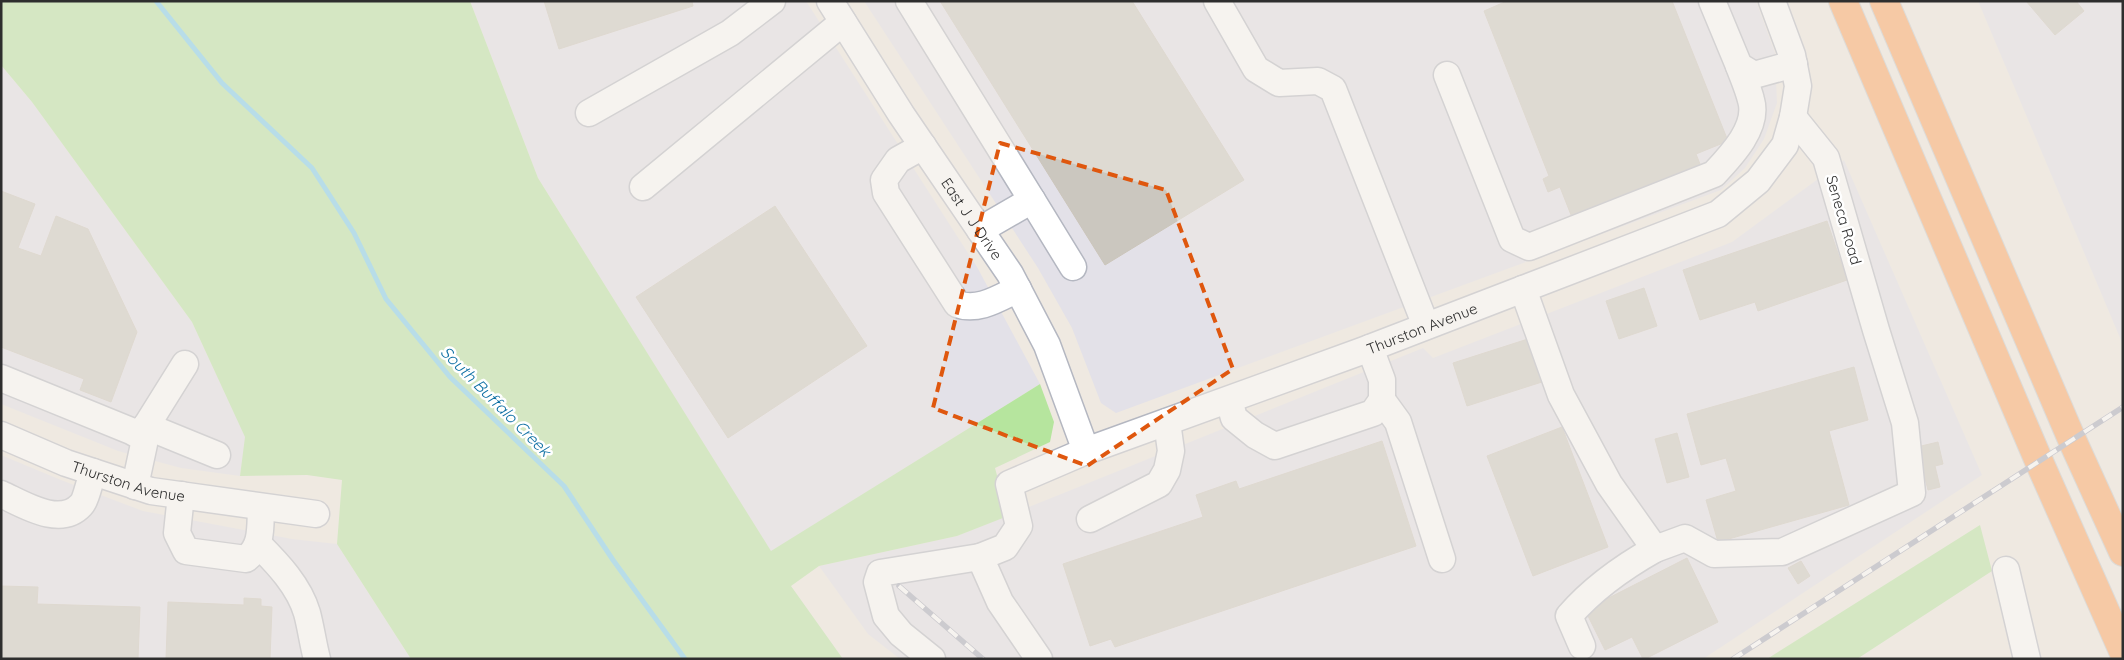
<svg xmlns="http://www.w3.org/2000/svg" width="2124" height="660" font-family="Quicksand,sans-serif">
	<style>
		.industrial { fill: #e3e1e8 }
		.green { fill: #b6e59e }
		.lines { fill: none; stroke-linecap: round; stroke-linejoin: round }
		.stream { stroke: #75cff0; stroke-width: 5 }
		.building { fill: #cbc7bf; stroke: #cbc5ba }
		.minor-casing { stroke: #b4b7c1; stroke-width: 29 }
		.highway-casing { stroke: #c9c9c9; stroke-width: 30 }
		.minor { stroke: #fff; stroke-width: 26 }
		.highway { stroke: #ffa35c; stroke-width: 28 }
		.rail-casing { stroke: #a3a6b8; stroke-width: 5.5 }
		.rail { stroke: #fff; stroke-width: 4; stroke-dasharray: 11; stroke-linecap: butt }
		.marked { fill: none; stroke: #df570e; stroke-width: 4; stroke-dasharray: 10 6; stroke-linejoin: round }
		.labels { text-anchor: middle; dominant-baseline: central; stroke-width: 5; stroke-linejoin: round; paint-order: stroke }
		.street-label { font-size: 15px; fill: #2e2e2e; stroke: #fff }
		.water-label { font-size: 16px; font-style: italic; fill: #0d6fa3; stroke: #fff }
	</style>
	<rect width="100%" height="100%" fill="#efe9e1"/>
	<path class="industrial" d="M470 1H806L977 267 1040 384 771 552 538 178Z
		M864 1H1756L1775 53 1777 103 1764 139 1745 168 1721 190 1116 413 1101 403 1072 328 1038 268Z
		M1978 1H2123V345Z
		M1 65 32 102 192 322 246 438 240 476 181 468 118 451 1 404Z
		M1844 160 1982 475 1703 659H900L868 634 819 566 957 536 1423 348 1433 358 1732 242Z
		M1 455 61 480 143 511 292 539 337 544 411 659H1Z"/>
	<path class="green" d="M1 1H470L538 178 771 551 1040 384 1054 422 1050 442 995 468 1008 516 957 536 819 566 791 586 843 659H411L337 544 342 480 307 475 240 476 245 437 192 322 32 102 1 65Z
		M1980 525 1992 571 1857 659H1767Z"/>
	<g class="lines">
		<path class="stream" d="M156 1 222 83 312 168 354 233 386 299 450 377 564 486 613 560 685 659"/>
	</g>
	<path class="building" d="M544 1H692L693 6 559 49Z
		M940 1H1132L1244 180 1105 265Z
		M1507 1H1672L1728 141 1696 154 1702 169 1573 220 1560 187 1548 192 1543 179 1549 176 1484 11Z
		M2026 1H2076L2084 11 2055 35Z
		M1 191 35 204 18 248 41 256 56 216 88 229 137 332 111 402 80 390 84 379 1 347Z
		M775 206 867 346 728 438 636 297Z
		M1827 221 1847 280 1758 311 1755 302 1700 320 1683 270Z
		M1644 288 1657 326 1619 339 1606 301Z
		M1531 338 1545 381 1467 406 1453 363Z
		M1854 367 1868 420 1829 431 1849 505 1718 542 1706 500 1736 491 1726 458 1701 465 1687 414Z
		M1562 427 1608 547 1533 576 1487 456Z
		M1677 433 1689 477 1667 483 1655 439Z
		M1382 441 1416 546 1115 647 1111 639 1090 646 1063 564 1203 517 1196 495 1236 481 1239 489Z
		M1938 442 1943 464 1935 466 1940 487 1928 490 1917 447Z
		M1687 558 1718 622 1645 659H1643L1632 637 1605 650 1585 610Z
		M1801 561 1810 576 1798 584 1788 568Z
		M1 586 38 587 37 604 140 607 138 659H1Z
		M244 598 261 599V606L272 607 270 659H166L168 602 244 605Z"/>
	<g class="lines">
		<defs>
			<g id="minor">
				<path id="s1" d="M830 1 901 114 1010 274 1047 345 1086 451"/>
				<path d="M909 1 1032 200 980 230"/>
				<path d="M1217 1 1256 69 1279 83 1318 81 1333 89 1426 326"/>
				<path d="M1712 1 1739 66 1754 75 1794 64"/>
				<path d="M1447 75 1512 239 1529 247 1714 174C1731 156 1759 127 1751 100 1748 88 1743 77 1739 66"/>
				<path d="M589 113 730 33 772 1"/>
				<path d="M923 146 898 160 884 180 886 193 957 304C978 312 999 298 1018 289"/>
				<path d="M643 187 843 22"/>
				<path d="M1032 200 1073 267"/>
				<path d="M1523 289 1561 395 1609 484 1655 549 1685 538 1714 554 1782 552 1912 493 1905 423 1876 330 1826 158 1793 117"/>
				<path d="M1 378 131 431 140 436 144 444 135 486"/>
				<path d="M1229 400 1234 418 1255 435 1275 446 1373 413 1382 400V380L1370 348"/>
				<path d="M1382 400 1398 422 1442 559"/>
				<path d="M146 426 217 455"/>
				<path id="s2" d="M1 435 66 463 151 491 316 514"/>
				<path d="M140 436 185 364"/>
				<path d="M1 494C23 504 60 528 81 505 86 500 90 480 93 472"/>
				<path d="M181 495 177 533 186 551 246 559C263 546 260 526 261 507"/>
				<path d="M1090 519 1159 484 1167 470 1171 451 1167 422"/>
				<path d="M258 544C278 564 299 586 307 613 311 628 313 644 317 659"/>
				<path d="M2006 570 2027 659"/>
				<path d="M1582 646 1569 616C1594 587 1623 567 1655 549"/>
				<path d="M932 659 901 634 886 616 877 582 880 573 980 557"/>
				<path id="s3" d="M1039 659 1000 602 980 557 1005 547 1019 526 1009 484 1086 451 1362 351 1718 214 1758 181 1785 145 1793 117 1798 86 1792 55 1772 1"/>
			</g>
			<path id="highway" d="M1843 1 2041 466 2123 651
				M1884 1 2073 442 2123 552"/>
		</defs>
		<use href="#minor" class="minor-casing"/>
		<use href="#highway" class="highway-casing"/>
		<use href="#minor" class="minor"/>
		<use href="#highway" class="highway"/>
		<defs>
			<path id="rail" d="M899 586 983 659
				M1733 659 2123 407"/>
		</defs>
		<use href="#rail" class="rail-casing"/>
		<use href="#rail" class="rail"/>
	</g>
	<path d="M0 0H2124V660H0ZM1000 143 1166 190 1233 369 1087 466 933 408Z" fill="#efe9e1" fill-opacity=".55" fill-rule="evenodd"/>
	<path class="marked" d="M1000 143 1166 190 1233 369 1087 466 933 408Z"/>
	<g class="labels">
		<g class="street-label">
			<text stroke="none"><textPath href="#s1" startOffset="260">East J J Drive</textPath></text>
			<text transform="translate(1844 220) rotate(74)">Seneca Road</text>
			<text stroke="none"><textPath href="#s3" startOffset="655">Thurston Avenue</textPath></text>
			<text stroke="none"><textPath href="#s2" startOffset="136">Thurston Avenue</textPath></text>
		</g>
		<g class="water-label">
			<text transform="translate(496 401) rotate(45)">South Buffalo Creek</text>
		</g>
	</g>
	<rect width="2124" height="660" fill="none" stroke="#2e2e2e" stroke-width="5"/>
</svg>
